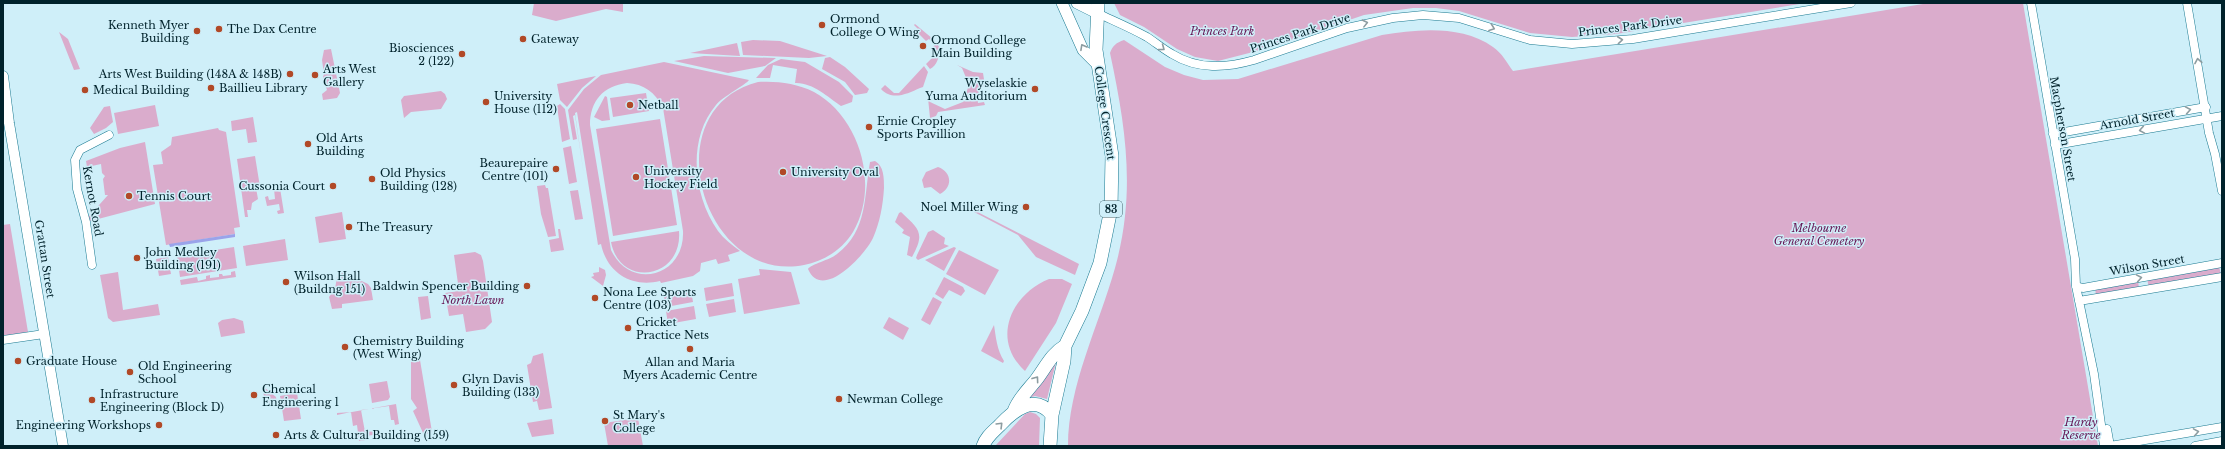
<svg xmlns="http://www.w3.org/2000/svg" width="2225" height="449" font-family="'Libre Baskerville',serif">
	<style>
		.green { fill: #daaccc; fill-rule: evenodd }
		.water { fill: #9aa3ea }
		.lines { fill: none; stroke-linecap: round; stroke-linejoin: round }
		.minor-casing { stroke: #1a7a91; stroke-width: 9 }
		.tertiary-casing { stroke: #1a7a91; stroke-width: 11 }
		.secondary-casing { stroke: #1a7a91; stroke-width: 12 }
		.trunk-casing { stroke: #1a7a91; stroke-width: 14 }
		.minor { stroke: #fff; stroke-width: 8 }
		.tertiary { stroke: #fff; stroke-width: 10 }
		.secondary { stroke: #fff; stroke-width: 11 }
		.trunk { stroke: #fff; stroke-width: 13 }
		.oneway { stroke: #8c9ca0 }
		.poi-dot { fill: #b14927; stroke: #cfeff9; stroke-width: 1.5 }
		.labels { text-anchor: middle; dominant-baseline: central; stroke-width: 3; stroke-linejoin: round; paint-order: stroke }
		.shield { fill: #cfeff9; stroke: #3e6069; stroke-width: 1 }
		.shield-label { font-size: 10px; font-weight: bold; fill: #00222b }
		.poi-label { font-size: 11px; fill: #00222b; stroke: #cfeff9; text-anchor: start }
		.street-label { font-size: 11px; fill: #00222b; stroke: #cfeff9 }
		.park-label { font-size: 11px; font-style: italic; fill: #651554; stroke: #cfeff9 }
	</style>
	<rect width="100%" height="100%" fill="#cfeff9"/>
	<path class="green" d="M534 3H623V12L606 9 556 21 532 15Z
		M1114 3H1806L1616 34 1572 37 1530 33 1459 11 1436 8H1413L1364 15 1261 50 1218 61 1195 57 1177 49 1144 27 1120 15Z
		M1929 3H2023L2098 446H1068C1068 386 1099 325 1115 268 1136 193 1126 128 1110 53 1113 45 1116 43 1124 40L1165 67 1184 75 1203 80 1238 79 1382 35C1418 29 1462 25 1493 47 1502 53 1507 63 1513 71Z
		M915 24 933 39 940 48C940 55 937 66 930 69L926 64 937 53 932 48 935 45 929 39 926 41 916 31 918 29 914 25Z
		M59 32 68 39 80 69 74 70Z
		M753 40 780 41 827 56 809 58 743 55 741 42Z
		M737 43 740 56 690 53Z
		M331 49 340 93 337 98 323 100 322 94 327 90 323 77 324 74 322 60 324 50Z
		M704 56 776 58 765 66 728 73 674 61Z
		M830 57 845 67 869 89 867 93 855 95 845 82 822 69 825 58Z
		M781 59 805 62 839 82 853 96 852 102 841 106C828 97 812 82 795 83L797 69 773 65 770 78H756L768 65Z
		M664 62 749 80C747 84 722 97 716 105 687 139 693 196 718 231 724 239 732 245 740 251L728 255 730 261 718 264 716 259 701 263 700 271 693 276 661 283 660 281C632 288 607 273 601 244L598 245 577 112 575 113 584 176 575 115 573 116 577 139 573 140 568 110 584 89 601 75ZM627 83C644 84 655 92 663 108L683 231C685 277 630 291 611 250L590 125C590 101 603 86 627 83Z
		M957 65 973 72 983 73 985 86 978 87 979 95 977 96 978 103 984 102 985 105 938 112 936 116 930 118 928 98 930 102 945 109 963 102 969 85 962 68Z
		M924 66 928 72 923 87 920 88C907 94 892 101 881 89L885 85 894 93H899Z
		M596 76 582 88 567 107 560 100 557 84Z
		M758 82C777 81 796 83 814 92 860 117 880 186 853 232 842 250 824 261 804 265 702 285 652 109 758 82Z
		M441 91 445 94 447 99 441 109 411 112 404 118 401 100 404 96Z
		M646 93 649 111 613 117 610 98Z
		M605 96 607 97 610 120 602 121 594 117Z
		M560 104 565 109 570 139 562 142 557 106Z
		M155 105 159 126 118 134 114 113Z
		M110 106 113 122 106 128 94 134 90 128 104 107Z
		M253 117 257 142 248 143 246 129 232 131 231 121Z
		M660 119 677 225 613 236 596 129Z
		M218 128 219 130 226 132 240 227 234 228 235 234 166 245 153 165 163 164 161 152 171 145 172 137Z
		M145 142 155 204 83 223 108 195H105L103 179 105 176 102 173 101 164 87 167 86 161 120 148Z
		M571 146 577 182 569 184 563 148Z
		M255 156 260 187 256 188 258 199 252 203 251 210H247L248 217H245L237 159Z
		M875 161C884 166 884 178 884 188 883 205 880 222 873 238 865 255 822 302 808 269 811 264 830 260 837 254 868 231 864 195 870 162Z
		M938 167C952 172 953 187 940 194L931 187 924 188 922 180 926 172Z
		M545 185 546 188H548L556 236 548 237 541 214 537 186Z
		M280 188 284 213 278 214 277 211 280 210 279 204 267 206 265 197 268 196 269 200 275 199 274 189Z
		M578 190 583 219 575 220 570 191Z
		M958 202 1079 264 1075 275 1036 257 1018 235 957 203Z
		M342 212 346 239 319 243 315 217Z
		M901 212C920 230 925 233 912 257L907 255 910 237 902 233 904 230 895 222 899 213Z
		M10 224 28 332 3 336V225Z
		M558 229H560L564 250 551 252 549 240 559 238Z
		M933 230 945 238 944 244 949 246 918 260 916 258 917 255 928 232Z
		M679 231C683 279 620 289 611 242Z
		M285 239 288 260 246 266 243 246Z
		M234 247 237 268 180 277 177 256Z
		M954 247 956 248 944 271 925 260Z
		M959 250 999 270 985 295 946 274Z
		M475 252 481 255 483 261 492 322 485 329 466 332 463 314 449 316 445 293 459 291 454 255Z
		M168 257 171 274 159 276 156 259Z
		M2219 266 2221 275 2149 288 2147 279Z
		M599 267 605 270 606 275 603 286 591 277 594 276 593 273 599 272Z
		M759 269 791 272 800 304 744 314 738 279 760 275Z
		M235 271 236 277 181 285 180 280 197 277 198 281 206 279V276L210 275V278L219 277V274H222L223 276 231 275V272Z
		M118 272 123 310 158 304 160 315 113 322 108 318 100 275Z
		M343 272 368 284 371 288 373 300 342 304V308L332 309 329 297 335 289 337 277Z
		M944 277 963 287 965 291 961 296 949 290 943 299 935 294Z
		M1049 279H1062L1072 284 1056 323 1025 371C991 340 1010 295 1049 279Z
		M2138 280 2139 289 2096 296 2095 287Z
		M732 283 734 296 706 301 704 288Z
		M691 290 693 302 666 307 663 294Z
		M428 296 431 318 421 320 418 297Z
		M933 297 942 302 930 325 921 320Z
		M734 299 736 312 709 317 706 304Z
		M694 306 696 319 668 324 666 311Z
		M889 317 909 328 903 340 883 328Z
		M234 318 243 321 245 333 221 337 218 323 222 320Z
		M994 325C996 338 997 350 1004 361L1003 363 981 351Z
		M543 353 552 408 539 410 537 401 533 402 527 365 531 363 533 356Z
		M1057 358 1047 399 1035 396 1028 398Z
		M420 360 432 432 424 435 413 411 417 408 411 399V362Z
		M387 381 390 397 388 400 372 403 369 384Z
		M263 388H265L276 397 277 405 265 407Z
		M297 393 301 419 284 421 280 396Z
		M396 404 399 424 395 425 394 420H391L389 406 361 410 365 432 378 431 379 434 366 436V440L359 441 357 425 353 426 351 412 337 415V413L352 412Z
		M1030 412 1036 414 1040 418 1039 446H995L1025 414Z
		M638 418 643 446H608L604 423Z
		M552 419 554 434 532 437 527 423Z"/>
	<path class="water" d="M235 234V237L170 247 169 244Z"/>
	<g class="lines">
		<defs>
			<path id="minor" d="M2031 3 2075 259 2076 286 2094 374 2104 446
				M2187 3 2209 133 2215 154 2222 191
				M1097 13C1114 21 1131 28 1147 37 1155 42 1163 49 1172 54 1198 70 1226 68 1254 60L1347 28 1393 18 1423 15 1459 18 1530 40 1572 44 1633 39 1851 3
				M2053 134 2206 107
				M2055 145 2222 116
				M92 265 86 222 77 189 75 160 80 150 109 135
				M2076 286 2083 288 2222 263
				M2079 301 2222 277
				M3 340 44 334
				M2107 429 2110 446 2222 427
				M2195 446 2222 441"/>
			<path id="tertiary" d="M3 76 9 123 63 446"/>
			<path id="secondary" d="M1062 3 1083 50 1098 65
				M1077 3 1097 13"/>
			<path id="trunk" d="M1014 411C1019 398 1028 390 1036 380 1046 367 1051 354 1065 346
				M983 446C986 437 993 432 1000 425 1014 410 1035 393 1052 415
				M1050 446 1052 415 1064 361 1065 346 1082 311 1100 263 1111 209 1112 156 1096 50 1098 3"/>
		</defs>
		<use href="#minor" class="minor-casing"/>
		<use href="#tertiary" class="tertiary-casing"/>
		<use href="#secondary" class="secondary-casing"/>
		<use href="#trunk" class="trunk-casing"/>
		<use href="#minor" class="minor"/>
		<use href="#tertiary" class="tertiary"/>
		<use href="#secondary" class="secondary"/>
		<use href="#trunk" class="trunk"/>
	</g>
	<defs><path id="oneway-chevron" d="M-2-3.5L2.5 0L-2 3.5" fill="none" stroke-width="1.6" stroke-linecap="round" stroke-linejoin="round"/></defs>
	<g class="oneway">
		<use href="#oneway-chevron" transform="translate(1365 23) rotate(-14)"/>
		<use href="#oneway-chevron" transform="translate(1492 28) rotate(20)"/>
		<use href="#oneway-chevron" transform="translate(1620 40) rotate(-6)"/>
		<use href="#oneway-chevron" transform="translate(1083 47) rotate(-119)"/>
		<use href="#oneway-chevron" transform="translate(1162 48) rotate(37)"/>
		<use href="#oneway-chevron" transform="translate(2198 61) rotate(-100)"/>
		<use href="#oneway-chevron" transform="translate(2188 110) rotate(-10)"/>
		<use href="#oneway-chevron" transform="translate(2142 130) rotate(170)"/>
		<use href="#oneway-chevron" transform="translate(2139 278) rotate(-10)"/>
		<use href="#oneway-chevron" transform="translate(1036 379) rotate(-54)"/>
		<use href="#oneway-chevron" transform="translate(1000 425) rotate(-45)"/>
		<use href="#oneway-chevron" transform="translate(2196 432) rotate(-10)"/>
	</g>
	<g class="poi-dot">
		<circle cx="822" cy="25" r="4"/>
		<circle cx="219" cy="29" r="4"/>
		<circle cx="197" cy="31" r="4"/>
		<circle cx="523" cy="39" r="4"/>
		<circle cx="923" cy="46" r="4"/>
		<circle cx="462" cy="54" r="4"/>
		<circle cx="290" cy="74" r="4"/>
		<circle cx="315" cy="75" r="4"/>
		<circle cx="211" cy="88" r="4"/>
		<circle cx="1035" cy="89" r="4"/>
		<circle cx="85" cy="90" r="4"/>
		<circle cx="486" cy="102" r="4"/>
		<circle cx="630" cy="105" r="4"/>
		<circle cx="869" cy="127" r="4"/>
		<circle cx="308" cy="144" r="4"/>
		<circle cx="556" cy="169" r="4"/>
		<circle cx="783" cy="172" r="4"/>
		<circle cx="636" cy="177" r="4"/>
		<circle cx="372" cy="179" r="4"/>
		<circle cx="333" cy="186" r="4"/>
		<circle cx="129" cy="196" r="4"/>
		<circle cx="1026" cy="207" r="4"/>
		<circle cx="349" cy="227" r="4"/>
		<circle cx="137" cy="258" r="4"/>
		<circle cx="286" cy="282" r="4"/>
		<circle cx="527" cy="286" r="4"/>
		<circle cx="595" cy="298" r="4"/>
		<circle cx="628" cy="328" r="4"/>
		<circle cx="345" cy="347" r="4"/>
		<circle cx="690" cy="349" r="4"/>
		<circle cx="18" cy="361" r="4"/>
		<circle cx="130" cy="372" r="4"/>
		<circle cx="454" cy="385" r="4"/>
		<circle cx="254" cy="395" r="4"/>
		<circle cx="839" cy="399" r="4"/>
		<circle cx="92" cy="400" r="4"/>
		<circle cx="605" cy="421" r="4"/>
		<circle cx="159" cy="425" r="4"/>
		<circle cx="276" cy="435" r="4"/>
	</g>
	<g class="labels">
		<rect class="shield" x="1100" y="201" width="22" height="16" rx="3"/>
		<g class="shield-label">
			<text x="1111" y="209">83</text>
		</g>
		<g class="poi-label">
			<text x="830" y="19">Ormond<tspan x="830" dy="13">College O Wing</tspan></text>
			<text x="189" y="25" text-anchor="end">Kenneth Myer<tspan x="189" dy="13">Building</tspan></text>
			<text x="227" y="29">The Dax Centre</text>
			<text x="531" y="39">Gateway</text>
			<text x="931" y="40">Ormond College<tspan x="931" dy="13">Main Building</tspan></text>
			<text x="454" y="48" text-anchor="end">Biosciences<tspan x="454" dy="13">2 (122)</tspan></text>
			<text x="323" y="69">Arts West<tspan x="323" dy="13">Gallery</tspan></text>
			<text x="282" y="74" text-anchor="end">Arts West Building (148A &amp; 148B)</text>
			<text x="1027" y="83" text-anchor="end">Wyselaskie<tspan x="1027" dy="13">Yuma Auditorium</tspan></text>
			<text x="219" y="88">Baillieu Library</text>
			<text x="93" y="90">Medical Building</text>
			<text x="494" y="96">University<tspan x="494" dy="13">House (112)</tspan></text>
			<text x="638" y="105">Netball</text>
			<text x="877" y="121">Ernie Cropley<tspan x="877" dy="13">Sports Pavillion</tspan></text>
			<text x="316" y="138">Old Arts<tspan x="316" dy="13">Building</tspan></text>
			<text x="548" y="163" text-anchor="end">Beaurepaire<tspan x="548" dy="13">Centre (101)</tspan></text>
			<text x="644" y="171">University<tspan x="644" dy="13">Hockey Field</tspan></text>
			<text x="791" y="172">University Oval</text>
			<text x="380" y="173">Old Physics<tspan x="380" dy="13">Building (128)</tspan></text>
			<text x="325" y="186" text-anchor="end">Cussonia Court</text>
			<text x="137" y="196">Tennis Court</text>
			<text x="1018" y="207" text-anchor="end">Noel Miller Wing</text>
			<text x="357" y="227">The Treasury</text>
			<text x="145" y="252">John Medley<tspan x="145" dy="13">Building (191)</tspan></text>
			<text x="294" y="276">Wilson Hall<tspan x="294" dy="13">(Buildng 151)</tspan></text>
			<text x="519" y="286" text-anchor="end">Baldwin Spencer Building</text>
			<text x="603" y="292">Nona Lee Sports<tspan x="603" dy="13">Centre (103)</tspan></text>
			<text x="636" y="322">Cricket<tspan x="636" dy="13">Practice Nets</tspan></text>
			<text x="353" y="341">Chemistry Building<tspan x="353" dy="13">(West Wing)</tspan></text>
			<text x="26" y="361">Graduate House</text>
			<text x="690" y="362" text-anchor="middle">Allan and Maria<tspan x="690" dy="13">Myers Academic Centre</tspan></text>
			<text x="138" y="366">Old Engineering<tspan x="138" dy="13">School</tspan></text>
			<text x="462" y="379">Glyn Davis<tspan x="462" dy="13">Building (133)</tspan></text>
			<text x="262" y="389">Chemical<tspan x="262" dy="13">Engineering 1</tspan></text>
			<text x="100" y="394">Infrastructure<tspan x="100" dy="13">Engineering (Block D)</tspan></text>
			<text x="847" y="399">Newman College</text>
			<text x="613" y="415">St Mary's<tspan x="613" dy="13">College</tspan></text>
			<text x="151" y="425" text-anchor="end">Engineering Workshops</text>
			<text x="284" y="435">Arts &amp; Cultural Building (159)</text>
		</g>
		<g class="street-label">
			<text transform="translate(1630 26) rotate(-7)">Princes Park Drive</text>
			<text transform="translate(1300 33) rotate(-18)">Princes Park Drive</text>
			<text transform="translate(1105 113) rotate(82)">College Crescent</text>
			<text transform="translate(2137 119) rotate(-10)">Arnold Street</text>
			<text transform="translate(2063 129) rotate(80)">Macpherson Street</text>
			<text transform="translate(93 201) rotate(80)">Kernot Road</text>
			<text transform="translate(45 259) rotate(81)">Grattan Street</text>
			<text transform="translate(2147 265) rotate(-10)">Wilson Street</text>
		</g>
		<g class="park-label">
			<text x="1222" y="31">Princes Park</text>
			<text x="1819" y="228">Melbourne<tspan x="1819" dy="13">General Cemetery</tspan></text>
			<text x="473" y="300">North Lawn</text>
			<text x="2081" y="422">Hardy<tspan x="2081" dy="13">Reserve</tspan></text>
		</g>
	</g>
	<rect width="2225" height="449" fill="none" stroke="#00222b" stroke-width="8"/>
</svg>
